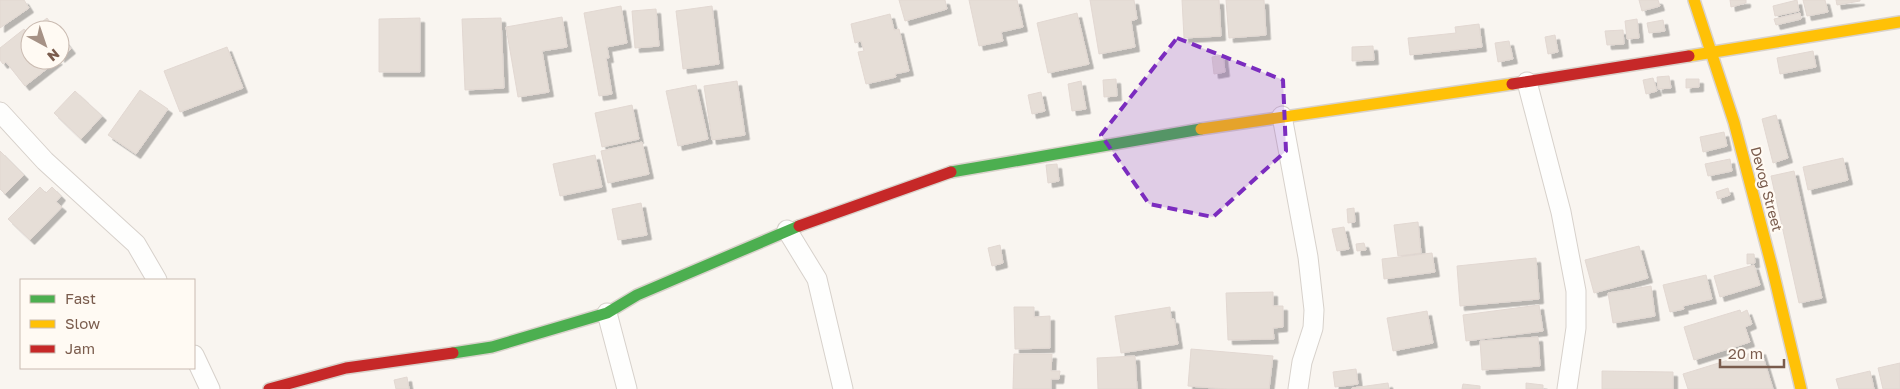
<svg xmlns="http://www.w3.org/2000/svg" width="1900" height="389" font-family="'Golos Text',sans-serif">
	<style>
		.building { fill: #e6ded7; stroke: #e2d8d2; filter: url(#shadow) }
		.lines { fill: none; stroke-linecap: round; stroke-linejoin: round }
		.street-casing { stroke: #d7d1cb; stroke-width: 21 }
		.fast-casing { stroke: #d9d2cb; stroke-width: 14 }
		.slow-casing { stroke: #d9d2cb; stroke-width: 14 }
		.jam-casing { stroke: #d9d2cb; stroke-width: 14 }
		.street { stroke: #fefefd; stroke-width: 19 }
		.fast { stroke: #4caf50; stroke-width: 11 }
		.slow { stroke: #ffc107; stroke-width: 11 }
		.jam { stroke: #c62828; stroke-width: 11 }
		.marked { fill: #7b2cbf; fill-opacity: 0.2; stroke: #7b2cbf; stroke-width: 4; stroke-dasharray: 10 6; stroke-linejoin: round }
		.labels { text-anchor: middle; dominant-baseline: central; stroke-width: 4.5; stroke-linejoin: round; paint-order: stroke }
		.street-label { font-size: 14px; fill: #7a5c4d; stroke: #fffaf3 }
	</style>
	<defs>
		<filter id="shadow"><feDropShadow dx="4.5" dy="4.5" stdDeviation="0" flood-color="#0004"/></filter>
	</defs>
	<rect width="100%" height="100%" fill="#f9f5f0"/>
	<path class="building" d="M0 0H24L29 8 0 28Z
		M899 0H945L947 9 905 21Z
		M969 0H1017L1023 27 1001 32 1003 41 979 46Z
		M1090 0H1134L1137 19 1131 21 1135 47 1099 54Z
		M1182 0H1219L1221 36 1184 38Z
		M1226 0H1264L1266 35 1229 38Z
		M1639 0H1658L1660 6 1642 11Z
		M1730 0H1746V3L1731 7Z
		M1797 0 1799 11 1775 16 1773 6Z
		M1803 0H1825L1828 12 1807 16Z
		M1836 0H1860V1L1837 5Z
		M621 6 627 43 607 47 609 58H606L612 94 599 96 584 13Z
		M712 6 719 64 683 69 676 11Z
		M656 9 659 46 635 48 632 11Z
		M1077 13 1089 64 1048 73 1037 23Z
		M1800 13 1801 19 1776 25 1774 19Z
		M890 14 894 30 899 29 909 71 895 74 896 77 866 84 858 52 864 51 861 41 855 43 851 24Z
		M562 17 567 47 542 51 549 92 518 97 506 27Z
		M47 18 56 30H32Z
		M420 18V72H379V19Z
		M501 18 504 88 465 90 462 19Z
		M1637 19 1639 38 1627 39 1625 21Z
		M1663 20 1665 31 1649 33 1647 23Z
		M1479 24 1482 47 1410 55 1408 38 1456 33 1455 27Z
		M24 29 28 33 30 32V60H58L25 86 6 62 3 64 0 60V48Z
		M1623 30 1624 44 1607 45 1605 31Z
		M60 35 71 49 60 58Z
		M1555 35 1558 52 1548 54 1545 37Z
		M1509 41 1513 59 1498 62 1495 43Z
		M1373 46 1374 60 1352 61V47Z
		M227 47 243 88 180 112 164 71Z
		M1813 51 1816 67 1780 74 1777 58Z
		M1223 55 1225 72 1214 74 1212 57Z
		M1669 76 1671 88 1658 89 1657 77Z
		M1653 78 1657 91 1646 94 1643 80Z
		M1116 79 1117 96 1104 97 1103 80Z
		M1686 79H1699V87L1686 88Z
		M737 81 745 135 712 140 704 86Z
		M1081 81 1086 109 1072 111 1068 84Z
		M696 85 708 139 678 146 666 91Z
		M140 90 168 109 136 154 108 135Z
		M75 91 102 116 81 139 54 113Z
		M1041 92 1045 111 1032 114 1028 95Z
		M632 105 639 139 602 147 595 113Z
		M1776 115 1788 158 1773 163 1762 119Z
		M1724 132 1727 146 1703 152 1700 137Z
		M642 142 649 174 608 183 601 151Z
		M0 151 24 175 5 194 0 189Z
		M595 155 602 187 560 196 553 164Z
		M1843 158 1848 180 1808 190 1803 167Z
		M1730 159 1732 171 1708 176 1705 164Z
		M1057 164 1059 181 1048 183 1046 165Z
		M1794 171 1822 298 1799 303 1771 176Z
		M40 187 46 193 52 187 61 196 56 202 62 207 30 240 8 219Z
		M1728 188 1730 195 1718 199 1716 192Z
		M641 203 647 235 618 240 612 209Z
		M1354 208 1355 222 1348 223 1347 209Z
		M1418 222 1421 253 1398 256 1394 225Z
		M1344 227 1349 249 1337 251 1332 229Z
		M1364 243 1366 250 1357 251 1356 244Z
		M1000 245 1003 263 992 266 988 248Z
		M1639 246 1648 278 1594 293 1585 260Z
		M1432 253 1435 272 1384 279 1382 259Z
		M1747 254H1754L1755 263 1747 264Z
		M1536 258 1539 299 1460 306 1457 266Z
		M1754 265 1760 285 1720 297 1714 276Z
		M1706 275 1712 299 1683 306 1684 309 1670 312 1663 285Z
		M1651 286 1655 316 1613 323 1608 293Z
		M1273 292V306H1283V327L1273 328 1274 339 1228 340 1226 293Z
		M1539 305 1543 331 1466 341 1463 315Z
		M1014 307H1034V317L1050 316V348L1015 349Z
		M1170 307 1171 319H1174L1178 344 1121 353 1115 316Z
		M1740 310 1741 313 1747 310 1752 324 1745 327 1750 342 1694 360 1684 327Z
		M1427 311 1433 343 1393 351 1387 318Z
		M1538 337 1540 366 1482 370 1480 341Z
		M1191 349 1273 356 1269 389H1227L1188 386Z
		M1761 350 1773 389H1688L1683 374Z
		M1014 354H1052L1051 371H1060L1059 379H1051V389H1013Z
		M1135 356 1137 389H1098L1097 358Z
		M1900 363V389H1883L1878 368Z
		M1356 369 1358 384 1335 387 1333 372Z
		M1602 371 1673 372V389H1602Z
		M1870 371 1874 389H1839L1836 379Z
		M407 377 409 389H396L394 380Z
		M1388 383 1389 389H1352V388Z
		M1526 383 1543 385V389H1526Z
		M1463 384 1480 386V389H1462Z"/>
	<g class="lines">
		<defs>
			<path id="street" d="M1527 82 1561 212 1576 291V328L1567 389
				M0 112 45 161 136 244 157 280
				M1282 116 1308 257 1314 310 1313 328 1302 362 1298 389
				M787 230 817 279 843 389
				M607 313 627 389
				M194 355 210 389"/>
			<path id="fast" d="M951 172 1201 129
				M453 353 492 347 607 313 637 295 799 226"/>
			<path id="slow" d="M1694 0 1734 122 1772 267 1801 389
				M1689 56 1900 22
				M1201 129 1512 84"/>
			<path id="jam" d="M1512 84 1689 56
				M799 226 951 172
				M269 389 346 368 453 353"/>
		</defs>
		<use href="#street" class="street-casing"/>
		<use href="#fast" class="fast-casing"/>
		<use href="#slow" class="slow-casing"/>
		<use href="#jam" class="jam-casing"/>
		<use href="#street" class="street"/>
		<use href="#fast" class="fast"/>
		<use href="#slow" class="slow"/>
		<use href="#jam" class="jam"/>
	</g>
	<path class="marked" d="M1177 38 1283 80 1286 151 1213 217 1149 204 1101 135Z"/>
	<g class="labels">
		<g class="street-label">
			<text transform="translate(1767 189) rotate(75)">Devog Street</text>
		</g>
	</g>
	<rect x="20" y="279" width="175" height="90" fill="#fffaf3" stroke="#cabbb1"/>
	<rect x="30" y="295" width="25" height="8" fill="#4caf50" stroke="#cabbb1"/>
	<text x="65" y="304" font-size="15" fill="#7a5c4d">Fast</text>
	<rect x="30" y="320" width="25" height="8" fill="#ffc107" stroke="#cabbb1"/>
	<text x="65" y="329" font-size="15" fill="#7a5c4d">Slow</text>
	<rect x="30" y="345" width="25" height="8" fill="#c62828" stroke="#cabbb1"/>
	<text x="65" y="354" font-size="15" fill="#7a5c4d">Jam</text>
	<g transform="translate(45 45) rotate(140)"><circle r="24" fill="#fffaf3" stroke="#cabbb1"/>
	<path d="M0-4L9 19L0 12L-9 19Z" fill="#a69286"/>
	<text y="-8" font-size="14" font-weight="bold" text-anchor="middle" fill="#7a5c4d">N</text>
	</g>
	<path d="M1720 359v8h64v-8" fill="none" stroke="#7a5c4d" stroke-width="2.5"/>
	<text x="1728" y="359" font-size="15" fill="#7a5c4d" stroke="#fffaf3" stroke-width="4" paint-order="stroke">20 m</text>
</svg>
